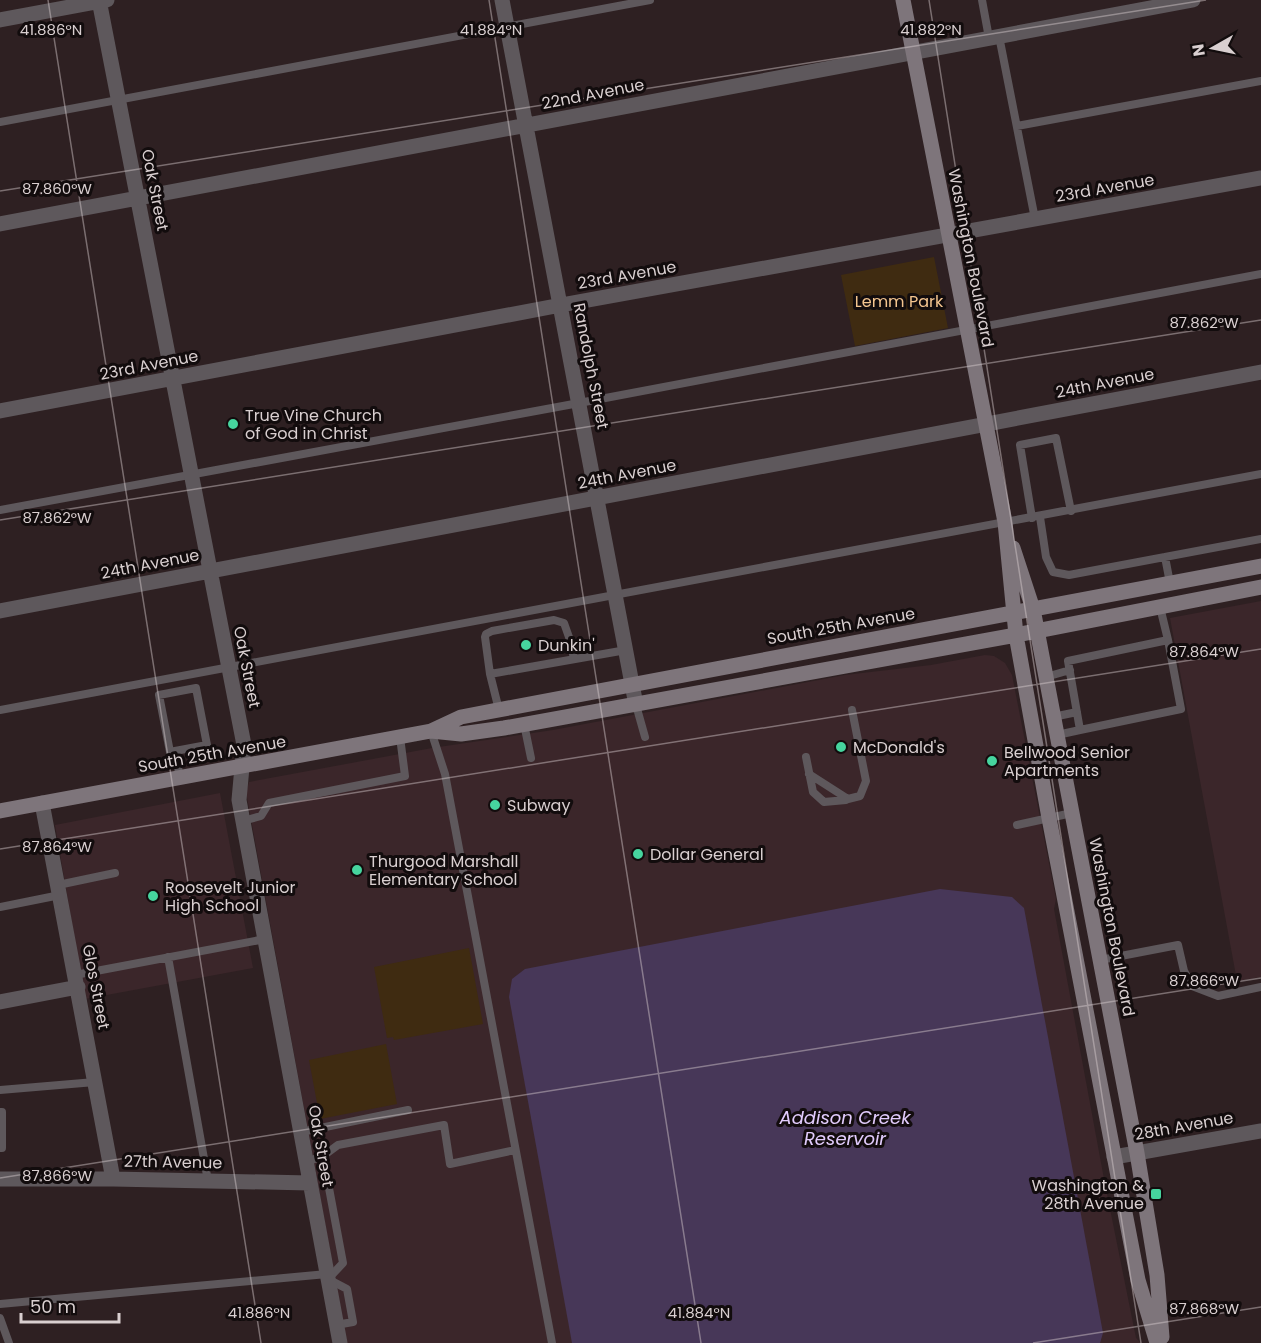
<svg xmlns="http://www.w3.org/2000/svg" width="1261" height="1343" font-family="Poppins,sans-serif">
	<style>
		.built { fill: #3b262a }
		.green { fill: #3f2b11 }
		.water { fill: #473758 }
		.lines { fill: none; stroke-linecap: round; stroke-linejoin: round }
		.lane { stroke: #5e585c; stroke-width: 8 }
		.street { stroke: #5e585c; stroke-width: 15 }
		.secondary { stroke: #7e757b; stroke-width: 15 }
		.ticks { fill: none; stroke: #d9cfd0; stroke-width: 1.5; stroke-opacity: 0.45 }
		.poi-dot { fill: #46d49e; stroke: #120c0d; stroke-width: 2 }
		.labels { text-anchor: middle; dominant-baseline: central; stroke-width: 6; stroke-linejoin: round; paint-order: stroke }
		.street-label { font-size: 16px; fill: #d9cfd0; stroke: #120c0d }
		.park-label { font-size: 16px; fill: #f4c58f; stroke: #120c0d }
		.poi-label { font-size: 16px; fill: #d9cfd0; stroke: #120c0d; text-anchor: start }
		.water-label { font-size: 18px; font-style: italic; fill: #e2ccfd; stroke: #120c0d }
		.ticks-label { font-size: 15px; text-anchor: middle; fill: #d9cfd0; stroke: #120c0d; stroke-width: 6; stroke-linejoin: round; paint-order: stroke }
	</style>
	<rect width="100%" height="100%" fill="#2e2022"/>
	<path class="built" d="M1261 601V977L1237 981 1170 618Z
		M985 655 994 656 1005 663 1012 675 1056 899 1054 909 1104 1179 1136 1338 1141 1343H347L246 792 249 782 432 748 553 730 845 675 931 665Z
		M220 793 253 968 85 999 55 825Z"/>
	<path class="green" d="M934 257 948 328 855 346 841 275Z
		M469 948 483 1024 394 1040 393 1037 387 1038 374 967Z
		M386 1044 397 1104 320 1119 309 1060Z"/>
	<path class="water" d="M940 889 1012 897 1024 908 1103 1333 1100 1343H572L509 997 512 979 525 969Z"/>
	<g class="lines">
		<path class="lane" d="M982 0 989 38
			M999 36 1035 219
			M0 122 650 0
			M1017 126 1261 81
			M0 510 579 403 1261 274
			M1040 517 1046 557 1053 572 1069 575 1261 539
			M1032 518 1020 445 1056 438 1071 511
			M1165 557 1170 583
			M490 674 485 637 486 634 492 631 554 620 564 623 570 640 574 659
			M1046 677 1070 670
			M636 705 645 737
			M0 710 1261 474
			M499 710 490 674 626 650
			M1053 717 1077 712
			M524 724 531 758
			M1080 730 1181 709 1168 640
			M431 731 445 774 552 1343
			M1057 735 1080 730 1068 661 1168 640 1160 607
			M175 751 170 752 159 695 196 688 207 745 175 751 180 778
			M806 757 813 792 824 802 846 800
			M809 774 848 799 860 796 866 781 852 710
			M243 821 261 816 269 803 405 776 400 737
			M1017 825 1072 813
			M58 885 115 873
			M0 907 60 895
			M168 957 208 1181
			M1100 960 1178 945 1184 971 1192 986 1218 996 1261 987
			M75 975 265 939
			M0 1090 95 1082
			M0 1112H2V1148H0
			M301 1132 408 1110
			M323 1156 343 1263 328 1279 347 1289 353 1322 336 1325
			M306 1162 323 1156 338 1145 444 1125 450 1164 515 1150
			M0 1304 327 1274
			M0 1318 9 1343"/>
		<path class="street" d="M99 0 244 745 239 800 340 1343
			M502 0 636 705
			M0 20 107 0
			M0 224 1193 0
			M0 411 561 305 1261 178
			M0 611 1261 372
			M42 803 113 1179
			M0 1002 78 987
			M1114 1157 1261 1131
			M0 1179H113L310 1183"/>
		<path class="secondary" d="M903 0 1005 522 1016 635 1049 818 1138 1280 1157 1343
			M1013 548 1033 609 1137 1153 1157 1275 1162 1337
			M431 731 461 717 1261 566
			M0 811 431 731 461 734 504 728 1016 635 1261 587"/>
	</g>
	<path class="ticks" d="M48 0 261 1343M489 0 701 1343M929 0 1141 1343M0 191 1206 0M0 520 1261 320M0 849 1261 649M0 1178 1261 978M1033 1343 1261 1307"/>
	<g class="poi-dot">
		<circle cx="233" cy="424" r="6"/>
		<circle cx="526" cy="645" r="6"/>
		<circle cx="841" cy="747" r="6"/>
		<circle cx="992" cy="761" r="6"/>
		<circle cx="495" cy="805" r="6"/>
		<circle cx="638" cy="854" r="6"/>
		<circle cx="357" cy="870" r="6"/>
		<circle cx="153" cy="896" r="6"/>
		<rect x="1150" y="1188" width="12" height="12" rx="3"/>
	</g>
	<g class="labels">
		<g class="street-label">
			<text transform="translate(593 94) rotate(-11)">22nd Avenue</text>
			<text transform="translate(1105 188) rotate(-10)">23rd Avenue</text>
			<text transform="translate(155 190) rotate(79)">Oak Street</text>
			<text transform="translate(971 258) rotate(79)">Washington Boulevard</text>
			<text transform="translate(627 275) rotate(-10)">23rd Avenue</text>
			<text transform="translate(149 365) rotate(-11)">23rd Avenue</text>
			<text transform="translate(591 366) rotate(79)">Randolph Street</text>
			<text transform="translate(1105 383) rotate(-11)">24th Avenue</text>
			<text transform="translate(627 474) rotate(-11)">24th Avenue</text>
			<text transform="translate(150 564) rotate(-11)">24th Avenue</text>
			<text transform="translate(841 626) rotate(-10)">South 25th Avenue</text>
			<text transform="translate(247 667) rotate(79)">Oak Street</text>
			<text transform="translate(212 754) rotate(-10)">South 25th Avenue</text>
			<text transform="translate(1112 927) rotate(79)">Washington Boulevard</text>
			<text transform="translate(96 987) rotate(79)">Glos Street</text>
			<text transform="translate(1184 1126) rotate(-10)">28th Avenue</text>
			<text transform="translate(321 1146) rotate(80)">Oak Street</text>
			<text transform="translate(173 1162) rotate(1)">27th Avenue</text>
		</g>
		<g class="park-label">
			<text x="899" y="301">Lemm Park</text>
		</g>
		<g class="poi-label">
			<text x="245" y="415">True Vine Church<tspan x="245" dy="18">of God in Christ</tspan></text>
			<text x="538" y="645">Dunkin'</text>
			<text x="853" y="747">McDonald's</text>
			<text x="1004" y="752">Bellwood Senior<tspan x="1004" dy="18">Apartments</tspan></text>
			<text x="507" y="805">Subway</text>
			<text x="650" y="854">Dollar General</text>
			<text x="369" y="861">Thurgood Marshall<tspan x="369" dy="18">Elementary School</tspan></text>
			<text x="165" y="887">Roosevelt Junior<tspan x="165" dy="18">High School</tspan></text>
			<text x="1144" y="1185" text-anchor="end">Washington &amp;<tspan x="1144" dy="18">28th Avenue</tspan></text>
		</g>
		<g class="water-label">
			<text x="845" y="1117">Addison Creek<tspan x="845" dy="21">Reservoir</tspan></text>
		</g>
	</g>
	<g class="ticks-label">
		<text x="51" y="35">41.886°N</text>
		<text x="491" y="35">41.884°N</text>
		<text x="931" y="35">41.882°N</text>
		<text x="57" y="194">87.860°W</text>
		<text x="1204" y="328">87.862°W</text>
		<text x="57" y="523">87.862°W</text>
		<text x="1204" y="657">87.864°W</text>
		<text x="57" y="852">87.864°W</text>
		<text x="1204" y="986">87.866°W</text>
		<text x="57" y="1181">87.866°W</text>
		<text x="1204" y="1314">87.868°W</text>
		<text x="259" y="1318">41.886°N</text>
		<text x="699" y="1318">41.884°N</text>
	</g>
	<g transform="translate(1213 48) rotate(261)" stroke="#120c0d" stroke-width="4.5" paint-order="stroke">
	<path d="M0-4.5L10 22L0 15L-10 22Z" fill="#d9cfd0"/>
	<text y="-9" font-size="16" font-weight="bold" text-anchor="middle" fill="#d9cfd0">N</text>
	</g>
	<path d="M21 1313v9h98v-9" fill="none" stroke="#d9cfd0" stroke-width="3"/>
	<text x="30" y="1313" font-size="18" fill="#d9cfd0" stroke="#120c0d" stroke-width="4.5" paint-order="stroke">50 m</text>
</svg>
